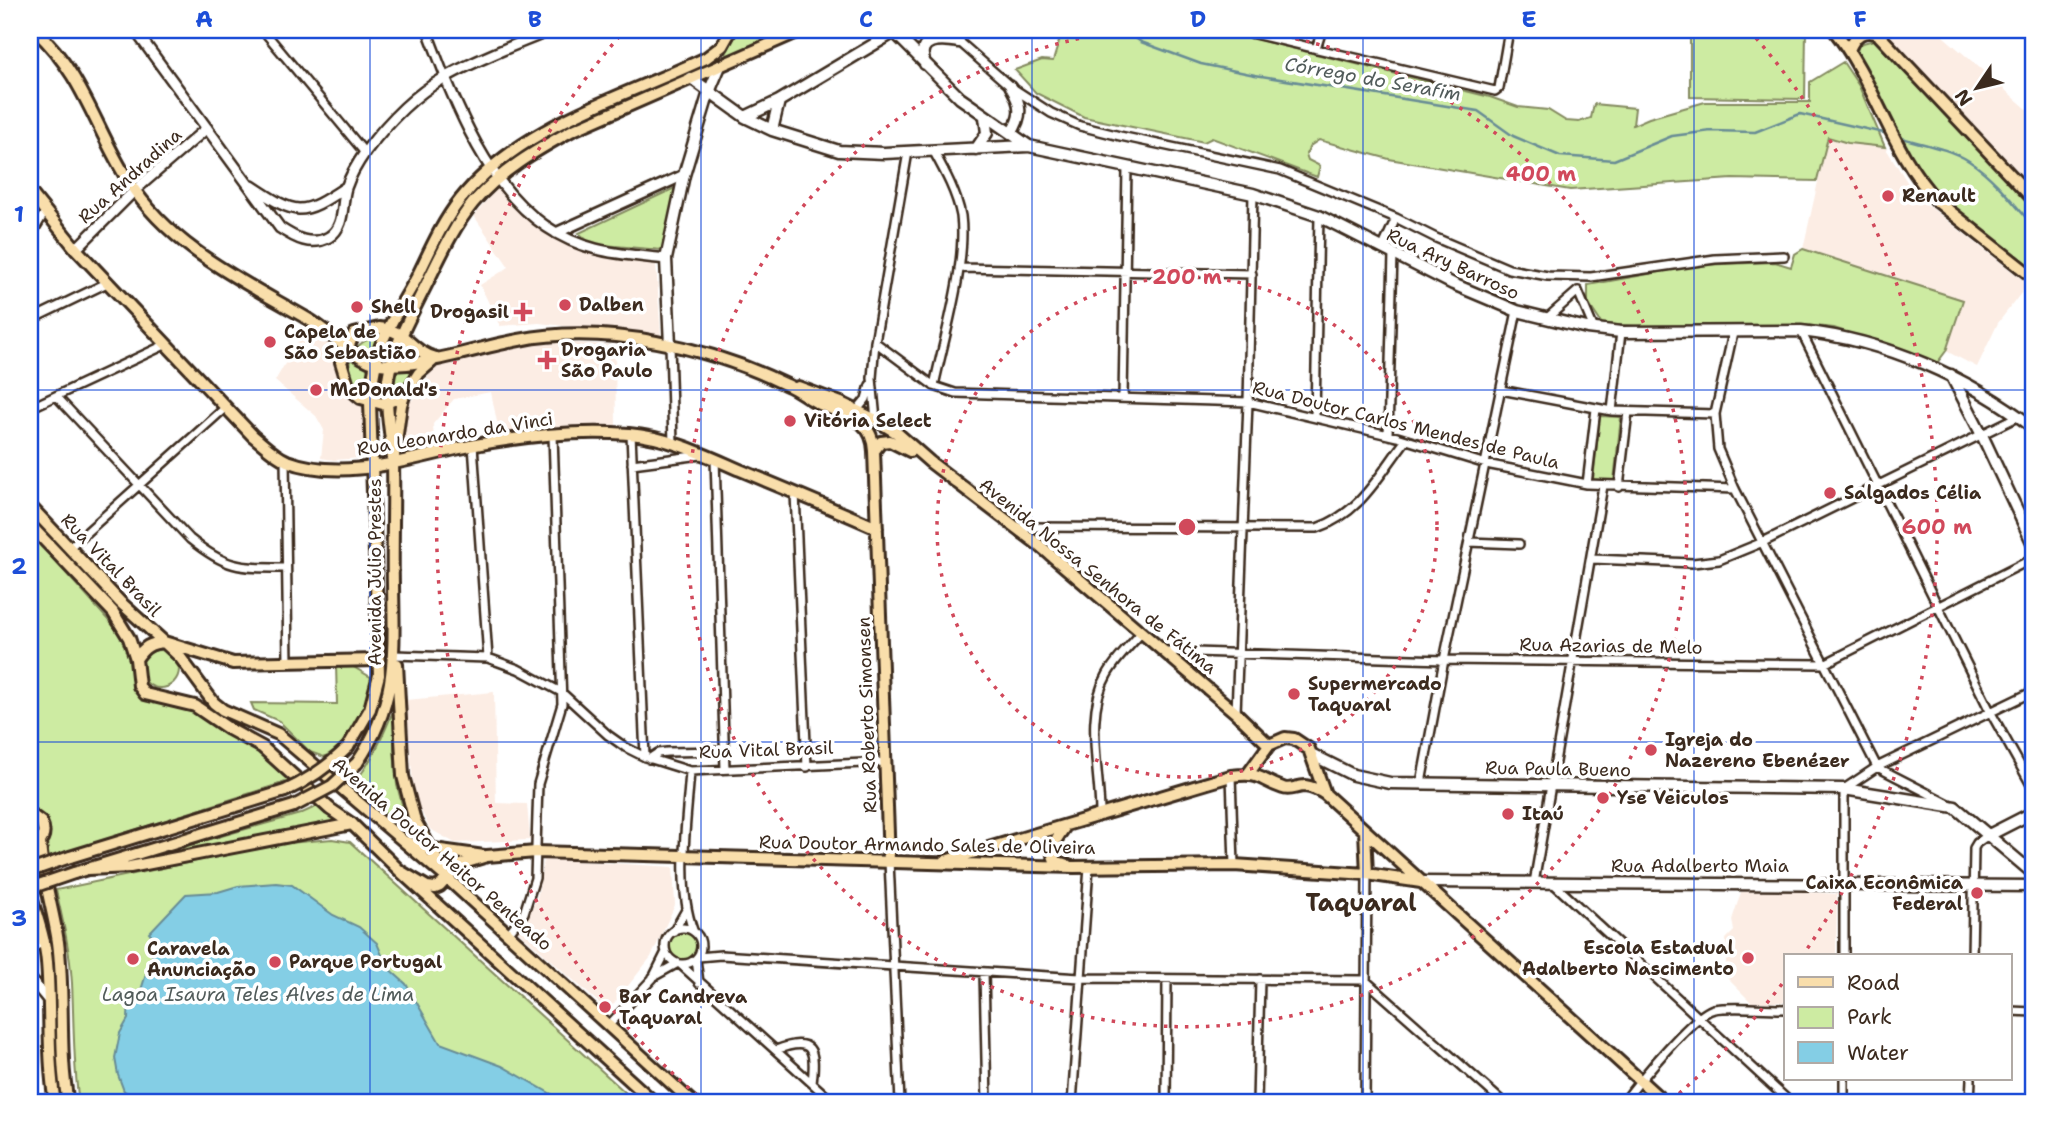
<svg xmlns="http://www.w3.org/2000/svg" width="2064" height="1133" font-family="'Shantell Sans',sans-serif">
	<style>
		.built { fill: #fcede4 }
		.green { fill: #cdeba2; stroke: #848a60; stroke-width: 2 }
		.water { fill: #84cee5; stroke: #678c95; stroke-width: 2 }
		.lines { fill: none; stroke-linecap: round; stroke-linejoin: round }
		.stream { stroke: #678c95; stroke-width: 2.5 }
		.minor-casing { stroke: #3b2a1e; stroke-width: 12 }
		.tertiary-casing { stroke: #3b2a1e; stroke-width: 14 }
		.secondary-casing { stroke: #3b2a1e; stroke-width: 15 }
		.primary-casing { stroke: #3b2a1e; stroke-width: 16 }
		.trunk-casing { stroke: #3b2a1e; stroke-width: 16 }
		.minor { stroke: #fff; stroke-width: 7 }
		.tertiary { stroke: #fff; stroke-width: 9 }
		.secondary { stroke: #fff; stroke-width: 10 }
		.primary { stroke: #f9deab; stroke-width: 10 }
		.trunk { stroke: #f9deab; stroke-width: 10 }
		.trunk-bridge-casing { stroke: #3b2a1e; stroke-width: 16; stroke-linecap: butt }
		.trunk-bridge { stroke: #f9deab; stroke-width: 10 }
		.grid { fill: none; stroke: #1d4ed8; stroke-width: 2; stroke-opacity: 0.55 }
		.ring { fill: none; stroke: #d1495b; stroke-width: 3.5; stroke-dasharray: 3.5 7 }
		.poi-dot { fill: #d1495b; stroke: #fff; stroke-width: 2.5 }
		.labels { text-anchor: middle; dominant-baseline: central; stroke-width: 7; stroke-linejoin: round; paint-order: stroke }
		.street-label { font-size: 18px; fill: #3b2a1e; stroke: #fff }
		.poi-label { font-size: 18px; font-weight: bold; fill: #3b2a1e; stroke: #fff; text-anchor: start }
		.water-label { font-size: 19px; font-style: italic; fill: #515b5a; stroke: #fff }
		.district-label { font-size: 24px; font-weight: bold; fill: #3b2a1e; stroke: #fff }
		.centre { fill: #d1495b; stroke: #fff; stroke-width: 3.5 }
		.ring-label { font-size: 21px; text-anchor: middle; font-weight: bold; fill: #d1495b; stroke: #fff; stroke-width: 7; stroke-linejoin: round; paint-order: stroke }
		.neatline { fill: none; stroke: #1d4ed8; stroke-width: 2.5 }
		.grid-label { font-size: 23px; text-anchor: middle; font-weight: bold; fill: #1d4ed8 }
	</style>
	<rect width="100%" height="100%" fill="#fff"/>
	<filter id="ink" filterUnits="userSpaceOnUse"><feTurbulence type="fractalNoise" baseFrequency=".0143" numOctaves="2"/><feDisplacementMap in="SourceGraphic" scale="14" xChannelSelector="R" yChannelSelector="G"/><feConvolveMatrix kernelMatrix="1 2 1 2 8 2 1 2 1" color-interpolation-filters="sRGB"/></filter>
	<g filter="url(#ink)">
		<path class="built" d="M1884 30H1936L2034 115V188Z
			M1828 137 1848 143 1885 147 1916 196 2028 284 1998 323 1977 367 1946 351 1963 300 1803 249Z
			M497 188 524 216 558 238 656 264 661 337 539 323 500 326 480 285 509 267 474 216Z
			M307 325 329 338 336 357 339 382 353 398 364 405 367 448 361 458 334 460 321 458 324 430 316 416 275 381Z
			M532 341 615 345 616 427 499 432 491 392 454 399 433 424 434 442 406 449 401 443 405 406 421 392 434 364Z
			M494 692 496 803 527 804 530 840 455 843 430 829 414 797 406 700Z
			M544 859 673 867 675 905 651 957 608 1011 518 931 537 899Z
			M1786 891 1837 894 1836 956H1786V1002H1751L1726 977V939L1734 931 1732 920 1741 892Z"/>
		<path class="green" d="M738 30 767 32 778 30 780 33 729 58 725 56Z
			M1056 30H1219L1490 97 1518 107 1548 110 1566 121 1579 122 1591 118 1594 104 1635 108 1633 125 1649 118 1705 102H1810V82L1843 62 1859 86 1885 147 1848 143 1828 137 1817 181 1732 179 1570 190 1389 159 1319 140 1310 146 1306 154 1308 160 1320 166 1317 177 1212 138 1204 142 1084 117 1036 93 1015 70 1042 60 1053 61 1061 35Z
			M1690 30H1806L1805 99 1690 97Z
			M1874 40 2034 208V271L1945 202 1923 181 1909 158 1857 52 1859 44Z
			M679 186 662 250 591 244 579 233Z
			M1803 249 1963 300 1946 351 1937 363 1834 328 1804 325 1670 328 1602 324 1588 303V285L1698 265 1775 262 1791 267 1795 254Z
			M349 368a31 31 0 1 1 62 0a31 31 0 1 1-62 0Z
			M1600 416 1621 417 1614 481 1593 480Z
			M30 533 126 640 131 654 134 684 189 708 228 733 258 750 292 780 44 859C45 831 60 829 30 810Z
			M141 669a19 19 0 1 1 38 0a19 19 0 1 1-38 0Z
			M336 664 350 665 372 678C365 709 353 742 324 757L310 752 279 721 254 710 251 703 337 704Z
			M394 709V749L397 785 408 827 404 830 353 785C373 760 382 738 394 709Z
			M322 804 338 821 184 851 182 847 300 814Z
			M332 839 350 842 637 1103H79C73 1063 74 1023 72 983 70 951 63 921 56 890L278 844Z
			M668 946a15 15 0 1 1 30 0a15 15 0 1 1-30 0Z"/>
		<path class="water" d="M276 883 292 885 333 915 359 927 377 943 387 967 406 984 440 1043 502 1066 567 1103H194L185 1100 140 1099 124 1091 118 1075 115 1058 120 1033 128 1019 129 995 136 994 141 990 155 946 154 939 149 933 186 894 218 892 238 886Z"/>
		<g class="lines">
			<path class="stream" d="M1124 30 1141 42 1201 64 1255 75 1478 111 1513 136 1560 156 1614 160 1672 136 1711 131 1755 132 1800 114 1888 134
				M1898 137C1921 144 1949 148 1969 161 1995 178 2014 204 2034 227"/>
			<defs>
				<path id="minor" d="M263 30 365 153
					M427 30 445 77
					M946 30 1011 87 1051 113 1080 126 1120 136 1280 170 1396 218 1436 238 1509 269 1548 276 1591 277 1715 259 1784 256
					M1009 30 1010 32
					M1237 30 1495 91 1499 88 1509 30
					M2026 30 2034 36
					M1316 49 1322 30
					M30 237 45 212
					M1382 249 1396 218
					M959 268 1252 274
					M1546 319 1578 291 1594 329
					M30 320 109 282
					M1801 331 1991 713 2034 790
					M1733 333 1715 414 1718 449 1735 489 1877 767 1951 805
					M875 342 934 386 955 393 1248 402 1397 437 1486 464 1587 484 1735 489
					M670 345 673 443
					M934 386C944 338 967 264 961 216 957 194 945 172 934 152
					M1501 390 1612 411 1715 414
					M56 396 190 539C227 569 240 568 286 568
					M1123 398 1127 168
					M30 408 167 344
					M857 410 866 399 870 385
					M1612 411 1621 332
					M1315 416 1319 216
					M876 420 872 378 875 342 908 152
					M631 434 645 757
					M1388 435 1393 254
					M473 445 488 658
					M715 459 725 769
					M285 460 288 662
					M632 464 701 455
					M1587 484 1596 409
					M1619 487 1628 412
					M795 493 807 767
					M1018 527 1317 528C1361 513 1379 475 1406 440
					M1469 542 1519 544
					M69 548 226 407
					M1592 559 1693 563 1719 560 1763 542 2019 416
					M1164 651 1444 660 1824 664 2034 558
					M394 655 488 658 518 669 561 692 608 735 625 747 645 757 690 771 886 762
					M1236 713 1248 402 1253 194
					M649 759 658 753 667 752 725 751
					M690 771C687 820 676 884 693 930
					M1231 776 1234 865
					M1421 783 1444 660 1517 311
					M1100 814C1100 771 1084 714 1107 675 1115 660 1130 646 1141 633
					M889 861 900 1103
					M1534 883 1603 486
					M1554 884 1791 1103
					M665 946a18 18 0 1 1 36 0a18 18 0 1 1-36 0Z
					M674 931 686 910
					M508 934 524 913 535 878 538 784 562 704 553 435
					M1844 956V789L1877 767 2034 691
					M1972 956 1974 848 1977 843 1987 836
					M698 957 721 955 1080 978 1365 980 1504 1103
					M696 959 699 983
					M681 965 834 1103
					M984 972 987 1103
					M653 977 678 963
					M2010 1011 2034 1012
					M609 1025 653 978 666 952
					M776 1050C813 1036 816 1049 812 1083
					M1072 1103 1089 867
					M1166 1103 1167 979
					M1257 1103 1260 979
					M1365 1103 1367 874
					M1623 1103C1637 1084 1694 1013 1714 1009 1730 1006 1767 1009 1786 1009
					M1844 1103V1079
					M1970 1103 1971 1079"/>
				<path id="tertiary" d="M135 30 280 228C295 238 311 247 329 237 346 226 341 204 346 188 350 176 359 161 366 151 387 123 414 95 444 78 474 60 518 44 551 30
					M445 77C475 149 513 228 596 249 619 255 643 256 666 259
					M252 186C297 216 301 217 346 187
					M556 233 684 175
					M76 249 135 190 207 128
					M30 948 44 941
					M30 978 48 1000"/>
				<path id="secondary" d="M895 33 960 98 1029 146 1253 194 1319 216 1453 284 1517 311 1587 328 1621 332 1801 331C1885 340 1968 377 2034 428
					M925 64C915 37 941 39 959 42
					M691 78 745 117 772 130 839 151 884 153 1028 146
					M1011 87C1021 104 1023 116 1011 133
					M745 117 779 101 898 30
					M772 130 779 101
					M976 149 987 133 985 117
					M670 345 666 259 684 175 709 92 720 66
					M1951 375 1982 435 2034 546
					M1313 755 1353 775 1390 783 1844 789 1955 807 2034 874
					M1987 836 2034 812
					M1421 882 2034 886"/>
				<path id="primary" d="M35 30C84 75 95 129 129 182 171 248 243 281 308 319 327 330 359 362 379 364 418 369 479 347 519 340 605 323 709 347 787 385 797 389 805 396 814 401 840 416 872 414 874 451L889 861
					M1834 30C1876 83 1891 153 1938 202L2034 278
					M1874 30 2034 200
					M1849 50C1855 35 1863 28 1879 34
					M30 192 76 249 253 436C263 444 275 456 287 461 346 483 412 457 470 446 522 436 577 430 629 434 668 437 705 455 740 470 786 489 832 508 877 528
					M379 328C409 331 408 350 436 358L419 373 404 396 383 404 361 398 349 388 341 362 354 334Z
					M798 387 841 403 876 420 897 433 930 462 1039 545 1236 713 1269 745
					M874 451 881 442 890 441 910 451
					M394 456 401 405 404 396
					M30 506 120 602 164 642 233 663 378 660
					M30 525 113 612 129 638 136 659 139 686 145 694 195 706 229 729 262 747 330 809 352 824 400 871 655 1103
					M164 642 180 657 214 703 223 710 278 734 447 878 693 1103
					M136 659C144 647 150 643 164 642
					M1248 774 1269 745 1285 738 1294 739 1309 749 1325 794
					M30 814 41 822C47 834 42 844 30 848
					M1066 825C1058 837 1048 847 1055 861L1067 865
					M1365 831 1367 874
					M40 842C42 876 53 908 58 942 65 996 58 1050 68 1103
					M408 842 419 847 484 856
					M945 861 1231 776C1262 772 1257 779 1283 788 1290 791 1297 786 1305 786 1312 787 1319 790 1325 794L1665 1103
					M400 871 427 887 435 888 440 886 457 867 467 862 487 856 536 852 1074 867 1234 865 1367 874 1421 882
					M30 894C37 917 45 939 47 962 51 1009 47 1056 55 1103"/>
				<path id="trunk" d="M397 664 403 776 415 821 447 878
					M348 747 370 709 379 675 370 402C372 382 375 359 383 340 392 319 405 299 416 279 429 253 441 224 460 200 520 125 622 98 706 58L722 46 731 30
					M357 763C398 703 394 654 393 585 392 544 394 504 393 463 392 435 384 406 388 379 392 350 408 321 421 295 437 264 451 230 473 203 500 171 535 151 571 131L802 30
					M70 857 285 791
					M88 869 130 867 352 824
					M74 873 294 806"/>
			</defs>
			<use href="#minor" class="minor-casing"/>
			<use href="#tertiary" class="tertiary-casing"/>
			<use href="#secondary" class="secondary-casing"/>
			<use href="#primary" class="primary-casing"/>
			<use href="#trunk" class="trunk-casing"/>
			<use href="#minor" class="minor"/>
			<use href="#tertiary" class="tertiary"/>
			<use href="#secondary" class="secondary"/>
			<use href="#primary" class="primary"/>
			<use href="#trunk" class="trunk"/>
			<defs>
				<path id="trunk-bridge" d="M285 791C309 780 329 766 348 747
					M294 806 332 786 357 763
					M30 871 70 857
					M30 888 74 873"/>
			</defs>
			<use href="#trunk-bridge" class="trunk-bridge-casing"/>
			<use href="#trunk-bridge" class="trunk-bridge"/>
		</g>
	</g>
	<path class="grid" d="M370 30V1103M701 30V1103M1032 30V1103M1363 30V1103M1694 30V1103M30 390H2034M30 742H2034"/>
	<g class="ring">
		<circle cx="1187" cy="527" r="250"/>
		<path d="M1244 30A500 500 0 1 1 1130 30"/>
		<path d="M1782 984A750 750 0 0 1 1669 1102M705 1102A750 750 0 0 1 625 30M1749 30A750 750 0 0 1 1805 952"/>
	</g>
	<g class="poi-dot">
		<circle cx="1888" cy="196" r="7"/>
		<circle cx="565" cy="305" r="7"/>
		<circle cx="357" cy="307" r="7"/>
		<path d="M519.5 301.5h7v7h7v7h-7v7h-7v-7h-7v-7h7z"/>
		<circle cx="270" cy="342" r="7"/>
		<path d="M543.5 349.5h7v7h7v7h-7v7h-7v-7h-7v-7h7z"/>
		<circle cx="316" cy="390" r="7"/>
		<circle cx="790" cy="421" r="7"/>
		<circle cx="1830" cy="493" r="7"/>
		<circle cx="1294" cy="694" r="7"/>
		<circle cx="1651" cy="750" r="7"/>
		<circle cx="1603" cy="798" r="7"/>
		<circle cx="1508" cy="814" r="7"/>
		<circle cx="1977" cy="893" r="7"/>
		<circle cx="1748" cy="958" r="7"/>
		<circle cx="133" cy="959" r="7"/>
		<circle cx="275" cy="962" r="7"/>
		<circle cx="605" cy="1007" r="7"/>
	</g>
	<g class="labels">
		<g class="street-label">
			<text transform="translate(130 176) rotate(-42)">Rua Andradina</text>
			<text transform="translate(1453 264) rotate(25)">Rua Ary Barroso</text>
			<text transform="translate(1406 425) rotate(14)">Rua Doutor Carlos Mendes de Paula</text>
			<text transform="translate(455 434) rotate(-9)">Rua Leonardo da Vinci</text>
			<text transform="translate(111 565) rotate(46)">Rua Vital Brasil</text>
			<text transform="translate(375 572) rotate(-90)">Avenida Júlio Prestes</text>
			<text transform="translate(1098 576) rotate(39)">Avenida Nossa Senhora de Fátima</text>
			<text transform="translate(1611 646) rotate(1)">Rua Azarias de Melo</text>
			<text transform="translate(867 715) rotate(-92)">Rua Roberto Simonsen</text>
			<text transform="translate(766 750) rotate(-2)">Rua Vital Brasil</text>
			<text transform="translate(1558 769) rotate(1)">Rua Paula Bueno</text>
			<text transform="translate(927 845) rotate(1)">Rua Doutor Armando Sales de Oliveira</text>
			<text transform="translate(442 854) rotate(41)">Avenida Doutor Heitor Penteado</text>
			<text x="1700" y="866">Rua Adalberto Maia</text>
		</g>
		<g class="poi-label">
			<text x="1902" y="196">Renault</text>
			<text x="579" y="305">Dalben</text>
			<text x="371" y="307">Shell</text>
			<text x="509" y="312" text-anchor="end">Drogasil</text>
			<text x="284" y="332">Capela de<tspan x="284" dy="21">São Sebastião</tspan></text>
			<text x="561" y="350">Drogaria<tspan x="561" dy="21">São Paulo</tspan></text>
			<text x="330" y="390">McDonald's</text>
			<text x="804" y="421">Vitória Select</text>
			<text x="1844" y="493">Salgados Célia</text>
			<text x="1308" y="684">Supermercado<tspan x="1308" dy="21">Taquaral</tspan></text>
			<text x="1665" y="740">Igreja do<tspan x="1665" dy="21">Nazereno Ebenézer</tspan></text>
			<text x="1617" y="798">Yse Veiculos</text>
			<text x="1522" y="814">Itaú</text>
			<text x="1963" y="883" text-anchor="end">Caixa Econômica<tspan x="1963" dy="21">Federal</tspan></text>
			<text x="1734" y="948" text-anchor="end">Escola Estadual<tspan x="1734" dy="21">Adalberto Nascimento</tspan></text>
			<text x="147" y="949">Caravela<tspan x="147" dy="21">Anunciação</tspan></text>
			<text x="289" y="962">Parque Portugal</text>
			<text x="619" y="997">Bar Candreva<tspan x="619" dy="21">Taquaral</tspan></text>
		</g>
		<g class="water-label">
			<text transform="translate(1373 79) rotate(10)">Córrego do Serafim</text>
			<text x="258" y="994">Lagoa Isaura Teles Alves de Lima</text>
		</g>
		<g class="district-label">
			<text x="1361" y="903">Taquaral</text>
		</g>
	</g>
	<circle cx="1187" cy="527" r="10" class="centre"/>
	<g class="ring-label">
		<text x="1541" y="181">400 m</text>
		<text x="1187" y="284">200 m</text>
		<text x="1937" y="534">600 m</text>
	</g>
	<rect width="2064" height="1133" fill="none" stroke="#fff" stroke-width="77"/>
	<rect x="1784" y="954" width="228" height="126" fill="#ffffff" stroke="#b1aaa5" stroke-width="2"/>
	<rect x="1798" y="977" width="35" height="10" fill="#f9deab" stroke="#b1aaa5" stroke-width="2"/>
	<text x="1847" y="990" font-size="21" fill="#3b2a1e">Road</text>
	<rect x="1798" y="1007" width="35" height="21" fill="#cdeba2" stroke="#b1aaa5" stroke-width="2"/>
	<text x="1847" y="1024" font-size="21" fill="#3b2a1e">Park</text>
	<rect x="1798" y="1042" width="35" height="21" fill="#84cee5" stroke="#b1aaa5" stroke-width="2"/>
	<text x="1847" y="1060" font-size="21" fill="#3b2a1e">Water</text>
	<g transform="translate(1977 88) rotate(235)" stroke="#ffffff" stroke-width="5" paint-order="stroke">
	<path d="M0-5L12 26L0 18L-12 26Z" fill="#3b2a1e"/>
	<text y="-10" font-size="19" font-weight="bold" text-anchor="middle" fill="#3b2a1e">N</text>
	</g>
	<rect x="38" y="38" width="1987" height="1056" class="neatline"/>
	<g class="grid-label">
		<text x="204" y="27">A</text>
		<text x="535" y="27">B</text>
		<text x="866" y="27">C</text>
		<text x="1198" y="27">D</text>
		<text x="1529" y="27">E</text>
		<text x="1860" y="27">F</text>
		<text x="19" y="222">1</text>
		<text x="19" y="574">2</text>
		<text x="19" y="926">3</text>
	</g>
</svg>
